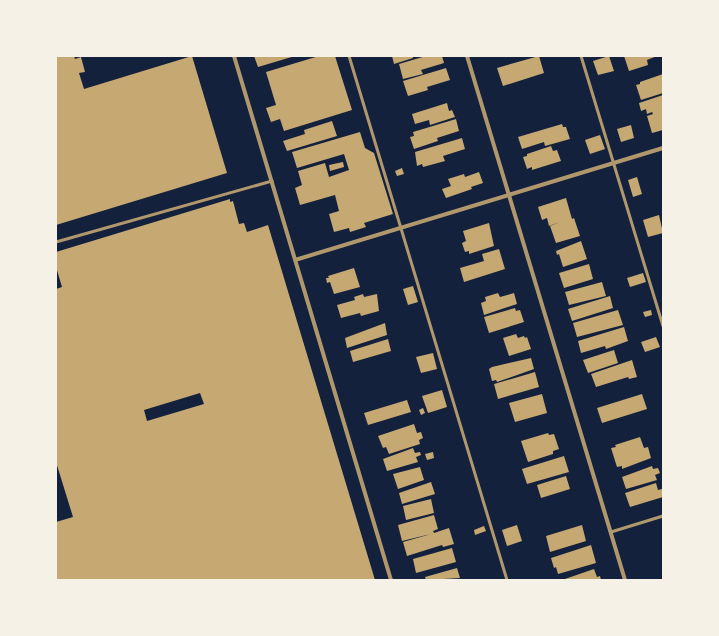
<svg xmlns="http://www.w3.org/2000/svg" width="719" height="636" font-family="'DM Sans',sans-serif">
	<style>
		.building { fill: #c6a872; fill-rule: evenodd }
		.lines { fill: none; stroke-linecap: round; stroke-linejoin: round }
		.service { stroke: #b1986c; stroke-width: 3 }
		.minor { stroke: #b1986c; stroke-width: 4 }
	</style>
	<rect width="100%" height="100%" fill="#14213d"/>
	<path class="building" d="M56 56H74L75 59 81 57 85 72 79 73 84 89 192 56 227 173 56 225Z
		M254 56H295L258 67Z
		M319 56H335L352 110 284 131 280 119 271 122 266 108 276 105 266 72Z
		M392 56H413V58L394 64Z
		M426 56H442L444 63 421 70 423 74 403 79 399 64Z
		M539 56 544 73 503 86 497 68Z
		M609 56 614 71 598 75 593 61Z
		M624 56H657L647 60 648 65 629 71Z
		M446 68 450 80 427 87 428 90 408 96 403 81Z
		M663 74V93L641 100 636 85 640 84V82Z
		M663 95V130L652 133 647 116 653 114 652 112 647 114 646 109 641 111 639 103Z
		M447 103 449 111 452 110 455 117 430 125 429 120 415 124 412 114Z
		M456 119 459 131 437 138 438 141 414 149 410 137 414 136 413 132Z
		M332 121 337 136 287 151 283 141 305 134 304 130Z
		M562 124 563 127H566L570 139 545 146 544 142 522 149 518 137Z
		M631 125 634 138 621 142 617 129Z
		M360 132 365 148 374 153 393 214 364 223 366 227 350 232 349 228 334 232 329 214 339 211 335 195 300 205 295 188 302 185 298 171 325 163 329 177 349 170 344 154 297 168 292 152Z
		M600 135 605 149 590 154 585 140Z
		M462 138 465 149 443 156 445 161 423 167 422 164 417 166 415 152Z
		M551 146 553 151 557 150 561 161 532 170V167L527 169 523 157 527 156V154Z
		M343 162 344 167 330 171 329 165Z
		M402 168 404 174 397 176 395 171Z
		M479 172 483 183 471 187 472 189 446 198 442 189 451 186 448 179 464 174 465 177Z
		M637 177 642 194 633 197 628 180Z
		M566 198 572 219 574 218 580 236 556 243 550 226 560 222 549 226 547 218 542 220 538 207Z
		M230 199V202L233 201 239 224 244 223 247 232 268 225 375 580H56V522L73 517 56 462V289L62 287 56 267V252ZM200 393 204 404 147 421 144 410Z
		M659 215 663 233 648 237 643 220Z
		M489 223 494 246 469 254V251L465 252 462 243 466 241 463 231Z
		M581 241 587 259 563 267 559 254 557 255 556 251Z
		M499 249 505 269 464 282 460 268 484 261 482 254Z
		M589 264 593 279 564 288 559 273Z
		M354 268 360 287 334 294 330 282 327 283 326 278H329L328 276Z
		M643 273 646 282 630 287 627 278Z
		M602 282 606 296 569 305 565 292Z
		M413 286 418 302 408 305 403 289Z
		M498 293 500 297 514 293 517 304 484 315 481 303 486 301 485 297Z
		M363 294 364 297 377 294 379 311 361 316 360 313 341 318 337 305 355 300 354 297Z
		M610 296 613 308 572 321 568 309Z
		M515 308 516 311 520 310 524 322 489 333 484 317Z
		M618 310 623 325 577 337 573 323Z
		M651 310 652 315 645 317 643 312Z
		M385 323 387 335 347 348 345 338Z
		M624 327 628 341 606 349 605 346 581 353 578 341Z
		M516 334 518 338 524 336 525 338 527 337 531 349 509 356 503 338Z
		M656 337 660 347 645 352 641 342Z
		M388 339 391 351 353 362 350 351Z
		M614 350 618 363 588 373 583 360Z
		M433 353 437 369 421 373 416 357Z
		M531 358 534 369 497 382 496 380 492 381 489 369 492 367Z
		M632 360 637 377 629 379 628 377 596 387 591 374Z
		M535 372 539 387 498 399 494 384Z
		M442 390 447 407 428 413 422 396Z
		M542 394 547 413 515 422 509 403Z
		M642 394 647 409 602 423 597 408Z
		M407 400 411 412 368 425 364 413Z
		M423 408 425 413 421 415 419 410Z
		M414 424 417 433 421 432 423 438 419 440 420 444 389 454 386 447 383 448 378 436Z
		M548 433 549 435 554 434 559 449 553 451V454L528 462 521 441Z
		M640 437 644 448 648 447 651 458 622 469V466L617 467 611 448 616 447 615 445Z
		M413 448 415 453 420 452 421 455 416 457 418 462 387 471 383 459Z
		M433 452 434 458 427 460 425 454Z
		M564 456 569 472 527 484 522 469Z
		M652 466 653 469 658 468 660 473 655 475 657 480 626 489 622 477Z
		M420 467 424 480 398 489 393 474Z
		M566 476 570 489 541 498 537 485Z
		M431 482 435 494 402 504 399 493Z
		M656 483 658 490 662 489 663 497 630 507 625 493Z
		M431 499 434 513 406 520 403 506Z
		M434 515 438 529 433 531 434 533 449 528 454 544 443 547 442 545 407 556 403 542 431 534 402 541 398 525Z
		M517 525 522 541 507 546 502 530Z
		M582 525 586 541 550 552 546 536Z
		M484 526 486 531 475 535 474 530Z
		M591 545 596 563 558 574 556 567 554 568 551 558Z
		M452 548 456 562 416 573 413 559Z
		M457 568 460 578 426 580 425 577Z
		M594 569 597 577 600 576 601 580H562Z"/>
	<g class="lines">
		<path class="service" d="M349 56 507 580
			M581 56 663 326
			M56 242 272 181
			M611 532 663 516"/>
		<path class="minor" d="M234 56 391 580
			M467 56 625 580
			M295 260 663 148"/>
	</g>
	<rect width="719" height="636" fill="none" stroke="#f6f1e7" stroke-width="114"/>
</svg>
